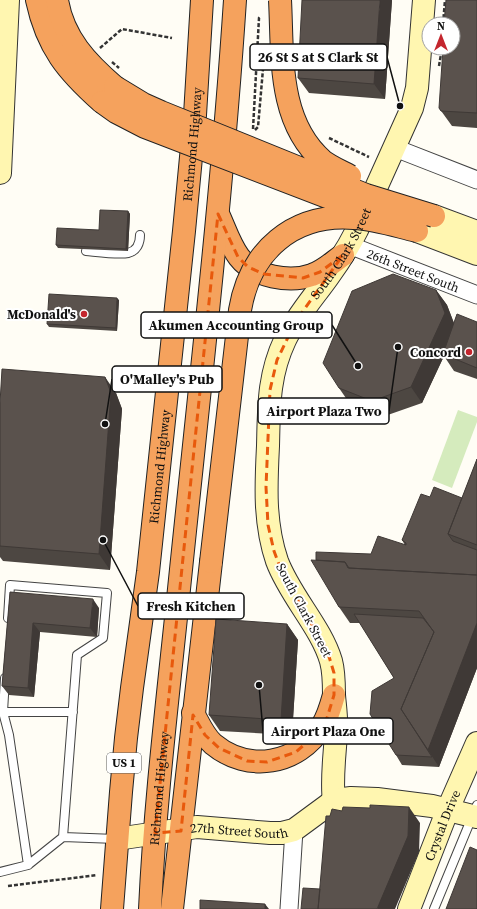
<svg xmlns="http://www.w3.org/2000/svg" width="477" height="909" font-family="'Source Serif 4',serif">
	<style>
		.green { fill: #d5ebbd }
		.lines { fill: none; stroke-linecap: round; stroke-linejoin: round }
		.lane-casing { stroke: #444; stroke-width: 10 }
		.street-casing { stroke: #444; stroke-width: 19 }
		.secondary-casing { stroke: #333; stroke-width: 24 }
		.highway-casing { stroke: #222; stroke-width: 24 }
		.path { stroke: #333; stroke-width: 2.5; stroke-dasharray: 4 2; stroke-linecap: butt }
		.lane { stroke: #fff; stroke-width: 8 }
		.street { stroke: #fff; stroke-width: 17 }
		.secondary { stroke: #fff6b0; stroke-width: 22 }
		.highway { stroke: #f5a25d; stroke-width: 22 }
		.highway-bridge-casing { stroke: #222; stroke-width: 24; stroke-linecap: butt }
		.path-bridge { stroke: #333; stroke-width: 2.5; stroke-dasharray: 4 2; stroke-linecap: butt }
		.highway-bridge { stroke: #f5a25d; stroke-width: 22 }
		.wall { fill: #4d4742 }
		.shaded-wall { fill: #3f3936 }
		.building { fill: #5a524d; stroke: #3f3936 }
		.marked { fill: none; stroke: #e8590c; stroke-width: 3; stroke-dasharray: 8 5; stroke-linejoin: round }
		.poi-dot { fill: #c4262e; stroke: #fff; stroke-width: 1.5 }
		.labels { text-anchor: middle; dominant-baseline: central; stroke-width: 4; stroke-linejoin: round; paint-order: stroke }
		.shield { fill: #fff; stroke: #585858; stroke-width: 1 }
		.shield-label { font-size: 12px; font-weight: bold; fill: #111 }
		.street-label { font-size: 13px; fill: #111; stroke: #fff }
		.poi-label { font-size: 13px; font-weight: bold; fill: #111; stroke: #fff; text-anchor: end }
		.leader { fill: none; stroke: #111; stroke-width: 1.5 }
		.callout-dot { fill: #111; stroke: #fff; stroke-width: 1.5 }
		.callout { fill: #fff; stroke: #111; stroke-width: 1.5 }
		.callout-label { font-size: 14px; text-anchor: middle; font-weight: bold; fill: #111 }
	</style>
	<rect width="100%" height="100%" fill="#fffdf5"/>
	<path class="green" d="M458 410 477 417V422L452 488 432 480Z"/>
	<g class="lines">
		<defs>
			<path id="lane" d="M86 251C97 252 119 255 128 253 137 251 140 243 140 235
				M8 618 10 585 107 593 103 638 77 655 63 837
				M5 678 3 712 9 735 28 865
				M3 712H73
				M0 872 28 865 63 837 116 839
				M434 909 477 805"/>
			<g id="street">
				<path d="M395 148 477 180"/>
				<path id="s1" d="M349 245 477 295"/>
				<path d="M289 909 294 830"/>
			</g>
			<g id="secondary">
				<path d="M0 173 8 0"/>
				<path d="M434 216 477 232"/>
				<path d="M417 231 477 254"/>
				<path id="s2" d="M334 802C331 779 335 755 336 732 337 719 335 707 334 695 334 683 334 672 331 661 321 627 290 596 277 561 264 523 266 485 268 446 269 408 268 376 285 340 296 317 313 298 328 277 339 262 349 246 357 230L412 108 417 88 424 0"/>
				<path id="s3" d="M117 839 197 827 270 833H282L294 830 328 805 343 799 351 798 377 799 432 806 477 817"/>
				<path id="s4" d="M409 909 448 809 477 743"/>
			</g>
			<g id="highway">
				<path d="M37 0C47 47 67 71 102 102"/>
				<path d="M57 0C63 38 87 63 115 87"/>
				<path d="M219 216C225 229 230 245 239 257 254 277 290 283 312 275 324 271 333 262 343 255"/>
				<path d="M193 713C199 724 204 736 213 744 248 773 298 765 322 726 328 717 331 706 334 695"/>
				<path id="s5" d="M112 909 121 792 126 738 132 688 148 572 184 231 195 115 202 0"/>
				<path id="s6" d="M150 909C155 802 168 696 179 589 199 393 222 197 235 0"/>
				<path d="M172 909 211 562"/>
			</g>
		</defs>
		<use href="#lane" class="lane-casing"/>
		<use href="#street" class="street-casing"/>
		<use href="#secondary" class="secondary-casing"/>
		<use href="#highway" class="highway-casing"/>
		<path class="path" d="M443 24 445 0
			M100 48 122 29 172 38
			M439 66 442 48
			M253 129 259 18 261 16
			M255 130 258 127 263 69
			M329 138 369 157
			M8 886 97 875"/>
		<use href="#lane" class="lane"/>
		<use href="#street" class="street"/>
		<use href="#secondary" class="secondary"/>
		<use href="#highway" class="highway"/>
		<defs>
			<path id="highway-bridge" d="M280 0C283 55 277 121 323 161 331 167 341 171 350 176
				M115 87 143 104 161 112 366 195 434 216
				M102 102 116 112 145 127 369 213
				M211 562 240 310C250 251 293 213 354 218 375 219 396 226 417 231"/>
		</defs>
		<use href="#highway-bridge" class="highway-bridge-casing"/>
		<path class="path-bridge" d="M112 62 119 68"/>
		<use href="#highway-bridge" class="highway-bridge"/>
	</g>
	<path class="wall" d="M392 0 385 99 309 93 298 78Z
		M477 0V128L452 126 439 108Z
		M128 211 130 214 128 251 58 248 56 245 99 230Z
		M436 290 447 305 454 323 477 322V379L454 371 444 356 422 403 382 417 350 404 339 388Z
		M119 300 117 331 49 327 47 324Z
		M116 393 122 409 110 570 3 561 0 557V403Z
		M477 459V668L439 767 402 765 396 755 394 678 360 623H350L339 607 316 560 371 554 405 545 402 540 430 497 462 498Z
		M10 592 99 608 97 637 40 632 34 697 9 695 2 686Z
		M287 624 298 640 292 735 220 731 209 715Z"/>
	<path class="shaded-wall" d="M380 0H392L385 99 374 84Z
		M128 211 130 214 128 251 126 249Z
		M436 290 447 305 456 329 443 354 444 356 422 403 411 387Z
		M117 298 119 300 117 331 116 328Z
		M105 377 116 393 122 409 110 570 99 554Z
		M93 599 99 608 97 637 90 628Z
		M33 623 40 632 34 697 28 688Z
		M477 623V668L439 767 428 750Z
		M287 624 298 640 292 735 281 720Z
		M409 807 420 823 419 852 395 909H377Z
		M265 904 269 909H265Z"/>
	<path class="building" d="M302 0H380L374 84 298 78Z
		M446 0H477V113L441 111 439 108 443 48H453V24H444Z
		M100 210 128 211 126 249 56 245 57 228 99 230Z
		M393 274 436 290 445 313 411 387 372 401 339 388 323 363 352 291Z
		M49 294 117 298 116 328 47 324Z
		M457 314 477 322V368L443 354Z
		M2 369 105 377 111 393 99 554 0 546V403Z
		M477 459V545L448 534Z
		M434 487 462 498 448 534 453 541 477 550V575L349 568 345 562 316 560V552L371 554 378 536 406 545V543L402 540 421 494 430 497Z
		M311 560 345 562 348 568 477 575V623L428 750 401 709 434 632 419 611 339 607Z
		M10 592 93 599 90 628 33 623 28 688 2 686Z
		M354 614 423 618 434 632 401 709 432 757 396 755 370 714 372 691 394 678Z
		M216 619 287 624 281 720 209 715Z
		M370 805 409 807 408 836 377 909H318L326 816H330L332 809 342 811 343 807 370 808Z
		M470 847 477 850V909H446Z
		M303 888 320 889 318 909H301Z
		M200 900 265 904V909H200Z"/>
	<path class="marked" d="M218 214 238 257 248 267 264 274 303 278 320 272 343 255 296 321 277 360 270 390 266 487 268 525 274 551 283 575 327 650 334 673V695L327 718 314 736 296 752 267 762 247 761 219 748 205 735 193 715 181 831 155 833Z"/>
	<g class="poi-dot">
		<circle cx="84" cy="314" r="4"/>
		<circle cx="469" cy="352" r="4"/>
	</g>
	<g class="labels">
		<rect class="shield" x="107" y="753" width="34" height="20" rx="3"/>
		<g class="shield-label">
			<text x="124" y="763">US 1</text>
		</g>
		<g class="street-label">
			<text stroke="none"><textPath href="#s5" startOffset="769">Richmond Highway</textPath></text>
			<text stroke="none"><textPath href="#s2" startOffset="583">South Clark Street</textPath></text>
			<text stroke="none"><textPath href="#s1" startOffset="69">26th Street South</textPath></text>
			<text stroke="none"><textPath href="#s5" startOffset="445">Richmond Highway</textPath></text>
			<text transform="translate(304 610) rotate(62)">South Clark Street</text>
			<text stroke="none"><textPath href="#s6" startOffset="121">Richmond Highway</textPath></text>
			<text stroke="none"><textPath href="#s4" startOffset="90">Crystal Drive</textPath></text>
			<text stroke="none"><textPath href="#s3" startOffset="123">27th Street South</textPath></text>
		</g>
		<g class="poi-label">
			<text x="76" y="314">McDonald's</text>
			<text x="461" y="352">Concord</text>
		</g>
	</g>
	<path class="leader" d="M400 106L387 57M358 366L332 325M105 424L112 379M398 347L389 411M103 540L138 606M259 685L263 731"/>
	<g class="callout-dot">
		<circle cx="400" cy="106" r="4"/>
		<circle cx="358" cy="366" r="4"/>
		<circle cx="105" cy="424" r="4"/>
		<circle cx="398" cy="347" r="4"/>
		<circle cx="103" cy="540" r="4"/>
		<circle cx="259" cy="685" r="4"/>
	</g>
	<g class="callout">
		<rect x="250" y="44" width="137" height="26" rx="4"/>
		<rect x="141" y="312" width="191" height="26" rx="4"/>
		<rect x="112" y="366" width="110" height="26" rx="4"/>
		<rect x="258" y="398" width="131" height="26" rx="4"/>
		<rect x="138" y="593" width="106" height="26" rx="4"/>
		<rect x="263" y="718" width="130" height="26" rx="4"/>
	</g>
	<g class="callout-label">
		<text x="318" y="62">26 St S at S Clark St</text>
		<text x="236" y="330">Akumen Accounting Group</text>
		<text x="167" y="384">O'Malley's Pub</text>
		<text x="324" y="416">Airport Plaza Two</text>
		<text x="191" y="611">Fresh Kitchen</text>
		<text x="328" y="736">Airport Plaza One</text>
	</g>
	<g transform="translate(441 36)"><circle r="19" fill="#ffffff" stroke="#a0a0a0"/>
	<path d="M0-3L7 15L0 10L-7 15Z" fill="#c4262e"/>
	<text y="-6" font-size="11" font-weight="bold" text-anchor="middle" fill="#111111">N</text>
	</g>
</svg>
